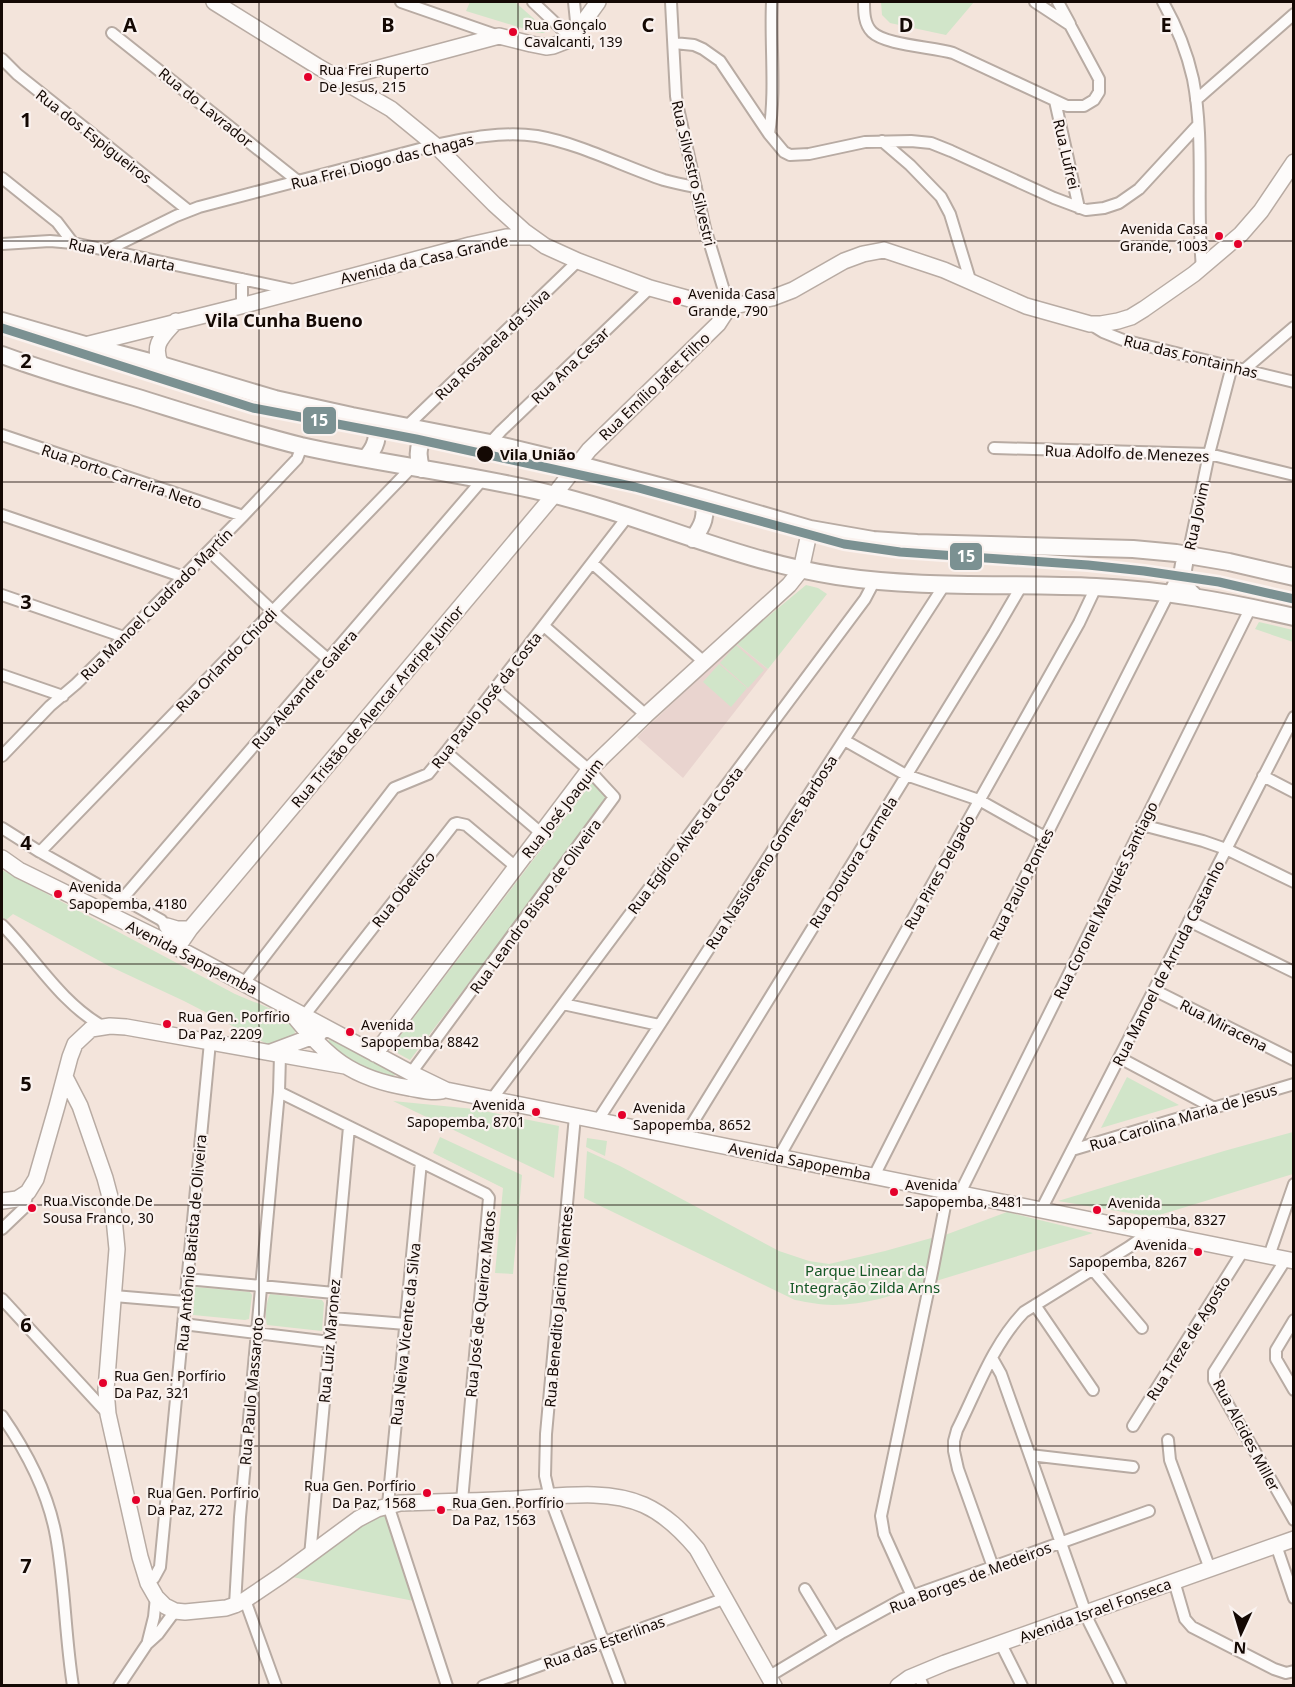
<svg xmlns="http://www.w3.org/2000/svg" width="1295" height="1687" font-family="'Noto Sans',sans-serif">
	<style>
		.education { fill: #e9d4cf }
		.green { fill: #d1e5c9 }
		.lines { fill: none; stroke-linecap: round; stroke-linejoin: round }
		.street-casing { stroke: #b8aba3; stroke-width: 14 }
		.secondary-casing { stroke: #b8aba3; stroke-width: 18 }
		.primary-casing { stroke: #b8aba3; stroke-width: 20 }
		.street { stroke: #fdfbfa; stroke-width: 10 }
		.secondary { stroke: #fdfbfa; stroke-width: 15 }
		.primary { stroke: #fdfbfa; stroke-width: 16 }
		.metro-1-casing { stroke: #faf2ef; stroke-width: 14 }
		.metro-1 { stroke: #7b9192; stroke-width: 9 }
		.grid { fill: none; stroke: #140904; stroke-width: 1.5; stroke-opacity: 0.55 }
		.bus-dot { fill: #e4002b; stroke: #faf2ef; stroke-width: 2 }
		.stop-dot { fill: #140904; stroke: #faf2ef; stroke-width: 2 }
		.labels { text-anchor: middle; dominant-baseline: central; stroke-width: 4.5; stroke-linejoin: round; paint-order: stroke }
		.bus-label { font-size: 14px; fill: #140904; stroke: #faf2ef; text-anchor: start }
		.street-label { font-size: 15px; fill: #140904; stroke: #faf2ef }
		.stop-label { font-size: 15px; font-weight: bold; fill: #140904; stroke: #faf2ef; text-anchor: start }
		.park-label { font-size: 15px; fill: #145725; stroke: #faf2ef }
		.quarter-label { font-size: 18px; font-weight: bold; fill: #140904; stroke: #faf2ef }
		.grid-label { font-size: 20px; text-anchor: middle; font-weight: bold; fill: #140904; stroke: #faf2ef; stroke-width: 4.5; stroke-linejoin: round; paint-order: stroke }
		.line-badge { stroke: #faf2ef; stroke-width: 2 }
		.badge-label { font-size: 16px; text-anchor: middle; font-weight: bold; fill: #fff }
	</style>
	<rect width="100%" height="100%" fill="#f3e4db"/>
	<path class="education" d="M736 643 768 669 683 778 637 737Z"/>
	<path class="green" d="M470 2H515L541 25 545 33H538L466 11Z
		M881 2H974L946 35 890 23 882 15Z
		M806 585 818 588 827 594 768 669 736 643Z
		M1259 622 1293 630V642L1255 629Z
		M736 645 764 670 748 688 720 663Z
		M719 664 747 688 731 707 703 682Z
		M593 781 609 799 410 1060 390 1049Z
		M2 870 235 994C248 1000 286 1013 293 1023 296 1028 295 1032 294 1037L269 1045 184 1001 109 966 13 914 6 920 2 917Z
		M330 1037 395 1071V1075L388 1079 375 1075 330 1049 328 1042Z
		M1127 1077 1179 1105 1101 1128Z
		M393 1101 474 1109 559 1126 554 1178Z
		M1293 1132V1174L1153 1217 1058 1201 1224 1151Z
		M440 1137 522 1175 513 1274 495 1273 503 1188 433 1153Z
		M587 1138 607 1141 605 1156 586 1147Z
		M587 1151 620 1166 779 1251 809 1261 829 1264 885 1251 935 1237 925 1284C896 1295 865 1305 833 1305 820 1305 807 1302 795 1300L584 1198Z
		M1007 1212 1093 1233 936 1281 945 1235Z
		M195 1287 250 1292 252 1295 249 1319 245 1320 193 1315Z
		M270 1294 322 1300 324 1303 322 1331 267 1325C265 1317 266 1302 270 1294Z
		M388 1505 419 1602 282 1575Z"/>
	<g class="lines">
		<defs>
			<path id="street" d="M401 2 499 36
				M533 2 570 37
				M574 2 577 31
				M671 2 676 96 678 108 705 228 729 307
				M864 2C864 12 864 24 872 32 885 45 933 47 953 53L1067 106H1084L1094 100 1099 92V79L1070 25 1035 2
				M1058 2 1070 24
				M1163 2C1176 25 1187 52 1193 79 1205 141 1196 205 1202 268
				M112 33 299 182
				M674 43 694 45 703 49 720 61 769 134 784 152 790 155 809 154 865 142 911 141 931 143 951 151 1054 198 1086 210 1104 208 1119 203 1139 189 1198 125
				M2 59 17 74 189 211
				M1196 100 1294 14
				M1055 101 1079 208
				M769 134C776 90 770 46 772 2
				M882 141 910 165 941 197 950 214 971 283
				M2 178 57 222 73 243
				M2 244 50 241 73 243 293 290
				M107 250 176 216 199 207 435 145C468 138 503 131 537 136 581 144 622 166 664 180 674 183 685 185 696 187
				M242 279V305
				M1090 324 1103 332 1123 340 1294 382
				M1245 369 1294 327
				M406 427 578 261
				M2 435 243 516
				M490 443 501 431 650 288
				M994 448 1209 454 1294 475
				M2 515 184 577
				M209 551 279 617 329 660
				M592 563 704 662
				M2 595 124 637
				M544 626 646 715
				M2 675 63 696
				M844 740 906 775 979 800 1045 837
				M446 752 541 833
				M2 756 50 706 76 684 124 637 243 516 297 459 302 446
				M1263 776 1294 792
				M1142 825 1203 841 1226 849 1294 882
				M2 828 40 852 161 920C169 928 174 934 172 945
				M40 852 412 467
				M123 898 483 479
				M1189 921 1294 972
				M2 925C35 958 60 1002 102 1026
				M244 983 394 788 428 774 446 752 628 516
				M1154 990 1294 1060
				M563 1004 659 1025
				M304 1016 454 824 457 823 466 825 516 867
				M1120 1058 1214 1108
				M411 1073 614 797 589 770 495 689
				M279 1092 486 1194 489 1198 462 1501
				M492 1099 865 599 875 580
				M575 1116 546 1434 545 1476 550 1498 620 1686
				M598 1120 945 584
				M684 1137 994 633 1022 585
				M1072 1150 1294 1084
				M779 1157 1079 623 1096 587
				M421 1162 388 1505 447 1686
				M874 1176 1188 555 1209 454 1232 366
				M960 1193 1251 607
				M1041 1210 1294 717
				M2 1229 24 1208 28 1192
				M1269 1256 1294 1184
				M1286 1259 1214 1372V1380L1294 1520
				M1093 1270 1142 1328
				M187 1279 334 1293
				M114 1296 185 1302
				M2 1299 108 1414
				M1035 1305 1093 1390
				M332 1318 406 1324
				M1294 1320 1276 1350V1359L1294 1390
				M183 1324 330 1342
				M992 1358 1001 1374 1089 1622 1121 1686
				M2 1416C27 1452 48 1492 56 1536 65 1585 65 1636 73 1686
				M1133 1426 1243 1251
				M1168 1440 1170 1460 1210 1569
				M1030 1455 1133 1467
				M1276 1545 1294 1598
				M310 1556 349 1127
				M993 1567 958 1469 954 1451V1441L957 1430C977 1390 993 1344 1024 1312L1129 1247 1150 1232
				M1174 1581 1185 1619 1192 1627 1274 1669 1286 1673 1294 1671
				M148 1583 154 1578 160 1567 210 1042
				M805 1589 834 1637
				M912 1596 884 1534 881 1516 933 1268 948 1190
				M245 1600 276 1686
				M235 1605 240 1517 279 1092 280 1055
				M148 1641 154 1617 156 1597
				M1001 1644 1022 1686
				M918 1674 923 1686
				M768 1677 843 1632 903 1599 1149 1511
				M119 1686 147 1644 158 1634 175 1611
				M483 1686 726 1598"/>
			<path id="secondary" d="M214 2 317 66 391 109 435 145 494 204 524 231 545 246 578 261 650 288 697 301 729 307 772 298 793 290 844 261 863 254 884 250 944 270 1026 306 1090 324H1101L1118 321 1131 317 1144 309 1194 274 1241 234 1261 211 1294 162
				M338 79 499 36 531 44 546 47 553 46 566 41 577 31 598 2
				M85 345 237 307 470 245 506 237H532
				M161 365C151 344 163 336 176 321
				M2 858 19 870 172 945 411 1073 446 1090 1294 1261
				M167 926 177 929H190
				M177 948 190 929 554 495 589 450 718 324 729 307
				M290 1011C326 1057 352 1079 410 1088 421 1090 432 1093 442 1091
				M271 1052 319 1034
				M375 1054 589 770 646 715 789 585 801 570 810 529
				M65 1077 80 1106 105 1178 113 1208 117 1249 106 1390 108 1414 140 1557 148 1583 156 1597 165 1606 175 1611 185 1612 226 1608 235 1605 245 1600 282 1575 358 1519 377 1509 400 1503C439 1502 478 1501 516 1499 556 1497 606 1488 644 1505 666 1515 682 1531 697 1549L774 1686
				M2 1201 17 1199 28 1192 36 1179 57 1106 70 1057 75 1044 91 1029 110 1026 126 1027 345 1066
				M898 1686 909 1678 945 1663 1294 1539"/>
			<path id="primary" d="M2 321 85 345 161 365 275 399 352 416 490 443 565 461 704 498 810 529 873 540 917 543 1133 549 1176 553 1229 562 1294 577
				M2 355C45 371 90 384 135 397 190 414 245 432 301 446 381 464 463 473 543 492 643 515 735 561 837 576 923 589 1010 583 1096 587 1164 590 1228 602 1294 617
				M366 458C376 447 379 437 376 421
				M422 469C416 455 418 443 428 431
				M693 539C704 524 706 517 704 498
				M1184 564C1181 578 1183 586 1194 596"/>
		</defs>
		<use href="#street" class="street-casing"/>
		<use href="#secondary" class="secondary-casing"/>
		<use href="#primary" class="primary-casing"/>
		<use href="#street" class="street"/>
		<use href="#secondary" class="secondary"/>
		<use href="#primary" class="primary"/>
		<defs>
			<path id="metro-1" d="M2 328 253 408 416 439 635 487 844 544 900 552 1088 565 1144 571 1219 582 1294 599"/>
		</defs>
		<use href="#metro-1" class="metro-1-casing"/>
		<use href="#metro-1" class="metro-1"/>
	</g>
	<path class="grid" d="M259 2V1686M518 2V1686M777 2V1686M1036 2V1686M2 241H1294M2 482H1294M2 723H1294M2 964H1294M2 1205H1294M2 1446H1294"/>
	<g class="bus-dot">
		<circle cx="513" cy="32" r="5"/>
		<circle cx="308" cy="77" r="5"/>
		<circle cx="1219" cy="236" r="5"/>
		<circle cx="1238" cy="244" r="5"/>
		<circle cx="677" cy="301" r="5"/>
		<circle cx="58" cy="894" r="5"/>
		<circle cx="167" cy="1024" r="5"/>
		<circle cx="350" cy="1032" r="5"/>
		<circle cx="536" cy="1112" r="5"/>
		<circle cx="622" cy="1115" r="5"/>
		<circle cx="894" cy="1192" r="5"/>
		<circle cx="32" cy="1208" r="5"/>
		<circle cx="1097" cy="1210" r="5"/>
		<circle cx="1198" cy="1252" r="5"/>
		<circle cx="103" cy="1383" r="5"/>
		<circle cx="427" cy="1493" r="5"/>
		<circle cx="136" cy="1500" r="5"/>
		<circle cx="441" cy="1510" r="5"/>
	</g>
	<circle class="stop-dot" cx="485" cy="454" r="9"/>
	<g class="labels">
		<g class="bus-label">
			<text x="524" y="24">Rua Gonçalo<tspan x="524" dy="17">Cavalcanti, 139</tspan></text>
			<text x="319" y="69">Rua Frei Ruperto<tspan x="319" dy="17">De Jesus, 215</tspan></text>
			<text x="1208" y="228" text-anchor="end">Avenida Casa<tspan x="1208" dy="17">Grande, 1003</tspan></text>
			<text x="688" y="293">Avenida Casa<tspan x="688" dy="17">Grande, 790</tspan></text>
			<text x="69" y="886">Avenida<tspan x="69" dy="17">Sapopemba, 4180</tspan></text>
			<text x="178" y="1016">Rua Gen. Porfírio<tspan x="178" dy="17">Da Paz, 2209</tspan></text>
			<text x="361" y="1024">Avenida<tspan x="361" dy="17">Sapopemba, 8842</tspan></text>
			<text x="525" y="1104" text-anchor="end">Avenida<tspan x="525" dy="17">Sapopemba, 8701</tspan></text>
			<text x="633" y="1107">Avenida<tspan x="633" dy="17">Sapopemba, 8652</tspan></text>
			<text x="905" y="1184">Avenida<tspan x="905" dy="17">Sapopemba, 8481</tspan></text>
			<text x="43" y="1200">Rua Visconde De<tspan x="43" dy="17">Sousa Franco, 30</tspan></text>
			<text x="1108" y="1202">Avenida<tspan x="1108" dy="17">Sapopemba, 8327</tspan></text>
			<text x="1187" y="1244" text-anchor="end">Avenida<tspan x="1187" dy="17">Sapopemba, 8267</tspan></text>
			<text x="114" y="1375">Rua Gen. Porfírio<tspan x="114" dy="17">Da Paz, 321</tspan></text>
			<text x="416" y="1485" text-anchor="end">Rua Gen. Porfírio<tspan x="416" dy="17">Da Paz, 1568</tspan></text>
			<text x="147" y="1492">Rua Gen. Porfírio<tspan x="147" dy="17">Da Paz, 272</tspan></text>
			<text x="452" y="1502">Rua Gen. Porfírio<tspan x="452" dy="17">Da Paz, 1563</tspan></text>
		</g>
		<g class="street-label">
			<text transform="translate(206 107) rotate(39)">Rua do Lavrador</text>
			<text transform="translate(94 136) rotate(38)">Rua dos Espigueiros</text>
			<text transform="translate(1067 154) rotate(77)">Rua Lufrei</text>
			<text transform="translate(382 161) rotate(-14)">Rua Frei Diogo das Chagas</text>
			<text transform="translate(694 173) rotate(77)">Rua Silvestro Silvestri</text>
			<text transform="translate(122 254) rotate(12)">Rua Vera Marta</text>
			<text transform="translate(424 259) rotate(-13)">Avenida da Casa Grande</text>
			<text transform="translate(492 344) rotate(-44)">Rua Rosabela da Silva</text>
			<text transform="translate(1191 356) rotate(14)">Rua das Fontainhas</text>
			<text transform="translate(570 365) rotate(-44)">Rua Ana Cesar</text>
			<text transform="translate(654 386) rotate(-44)">Rua Emílio Jafet Filho</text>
			<text transform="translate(1127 453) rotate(2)">Rua Adolfo de Menezes</text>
			<text transform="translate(122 476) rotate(19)">Rua Porto Carreira Neto</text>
			<text transform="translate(1196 516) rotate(-78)">Rua Jovim</text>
			<text transform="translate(156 604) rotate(-45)">Rua Manoel Cuadrado Martín</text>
			<text transform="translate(226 660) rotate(-46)">Rua Orlando Chiodi</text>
			<text transform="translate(304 689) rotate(-49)">Rua Alexandre Galera</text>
			<text transform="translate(486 700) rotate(-52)">Rua Paulo José da Costa</text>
			<text transform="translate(377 706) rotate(-50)">Rua Tristão de Alencar Araripe Júnior</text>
			<text transform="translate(562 808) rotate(-52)">Rua José Joaquim</text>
			<text transform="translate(685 840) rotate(-53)">Rua Egídio Alves da Costa</text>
			<text transform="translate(771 852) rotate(-57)">Rua Nassioseno Gomes Barbosa</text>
			<text transform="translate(853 862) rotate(-58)">Rua Doutora Carmela</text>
			<text transform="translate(939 872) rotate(-61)">Rua Pires Delgado</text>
			<text transform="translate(1021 884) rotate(-63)">Rua Paulo Pontes</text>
			<text transform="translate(403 889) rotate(-52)">Rua Obelisco</text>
			<text transform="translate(1105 900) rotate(-64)">Rua Coronel Marqués Santiago</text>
			<text transform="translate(535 906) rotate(-54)">Rua Leandro Bispo de Oliveira</text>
			<text transform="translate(192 957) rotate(27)">Avenida Sapopemba</text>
			<text transform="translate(1168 963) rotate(-63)">Rua Manoel de Arruda Castanho</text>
			<text transform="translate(1224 1025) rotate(27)">Rua Miracena</text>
			<text transform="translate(1183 1117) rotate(-17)">Rua Carolina Maria de Jesus</text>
			<text transform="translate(800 1161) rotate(11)">Avenida Sapopemba</text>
			<text transform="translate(191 1243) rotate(-85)">Rua Antônio Batista de Oliveira</text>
			<text transform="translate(480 1304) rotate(-84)">Rua José de Queiroz Matos</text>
			<text transform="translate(558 1307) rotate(-85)">Rua Benedito Jacinto Mentes</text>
			<text transform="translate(405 1334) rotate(-84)">Rua Neiva Vicente da Silva</text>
			<text transform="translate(1188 1338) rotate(-58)">Rua Treze de Agosto</text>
			<text transform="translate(329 1341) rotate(-85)">Rua Luiz Maronez</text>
			<text transform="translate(251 1391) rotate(-85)">Rua Paulo Massaroto</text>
			<text transform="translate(1247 1435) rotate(62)">Rua Alcides Miller</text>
			<text transform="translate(970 1577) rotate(-21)">Rua Borges de Medeiros</text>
			<text transform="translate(1095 1610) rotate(-20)">Avenida Israel Fonseca</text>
			<text transform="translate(604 1642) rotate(-20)">Rua das Esterlinas</text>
		</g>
		<g class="stop-label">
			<text x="500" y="454">Vila União</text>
		</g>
		<g class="park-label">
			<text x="865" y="1270">Parque Linear da<tspan x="865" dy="17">Integração Zilda Arns</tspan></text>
		</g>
		<g class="quarter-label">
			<text x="284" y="320">Vila Cunha Bueno</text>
		</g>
	</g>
	<g class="grid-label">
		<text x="130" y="32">A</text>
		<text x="388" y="32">B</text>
		<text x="648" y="32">C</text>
		<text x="906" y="32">D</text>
		<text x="1166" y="32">E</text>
		<text x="26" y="127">1</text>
		<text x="26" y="368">2</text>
		<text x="26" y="609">3</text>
		<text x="26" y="850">4</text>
		<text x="26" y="1091">5</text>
		<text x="26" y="1332">6</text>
		<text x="26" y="1573">7</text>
	</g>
	<g class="line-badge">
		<rect x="302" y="406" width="35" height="29" rx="6" fill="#7b9192"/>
		<rect x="949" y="542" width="34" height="29" rx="6" fill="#7b9192"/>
	</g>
	<g class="badge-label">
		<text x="319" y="426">15</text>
		<text x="966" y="562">15</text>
	</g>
	<rect width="1295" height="1687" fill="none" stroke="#140904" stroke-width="6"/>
	<g transform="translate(1241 1633) rotate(184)" stroke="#faf2ef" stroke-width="4.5" paint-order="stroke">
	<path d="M0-4.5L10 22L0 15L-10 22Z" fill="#140904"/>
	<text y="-9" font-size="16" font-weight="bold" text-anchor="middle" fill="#140904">N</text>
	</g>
</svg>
